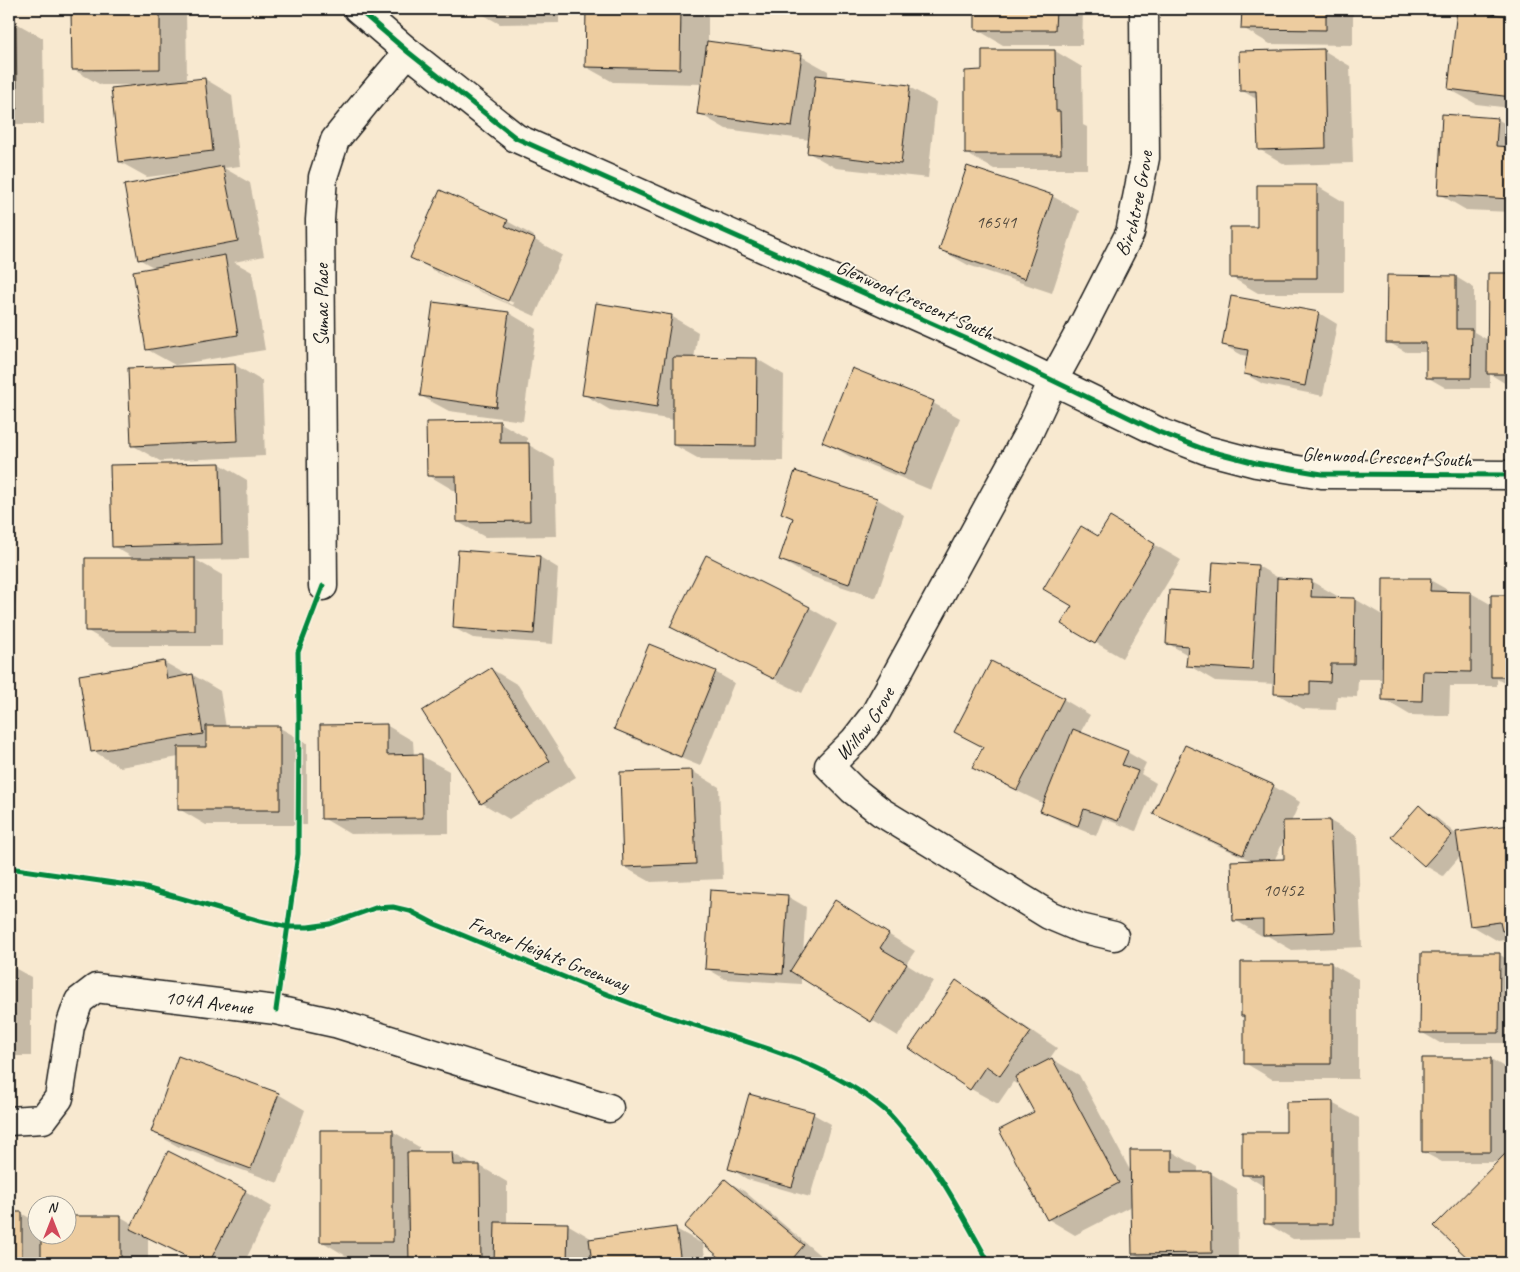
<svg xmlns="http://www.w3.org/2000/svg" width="1520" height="1272" font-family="Caveat,sans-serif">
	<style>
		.shadow { fill: #0003; fill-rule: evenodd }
		.building { fill: #edcc9f; stroke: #1c1c1c }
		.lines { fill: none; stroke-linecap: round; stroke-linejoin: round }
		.minor-casing { stroke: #1c1c1c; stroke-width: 31 }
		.minor { stroke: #fcf5e5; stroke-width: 28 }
		.cycleway-casing { stroke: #fcf5e5; stroke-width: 8 }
		.cycleway { stroke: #00873e; stroke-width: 5 }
		.labels { text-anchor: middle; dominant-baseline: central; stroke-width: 4; stroke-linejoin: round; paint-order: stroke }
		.number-label { font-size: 18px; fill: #50483d }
		.street-label { font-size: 20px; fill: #1c1c1c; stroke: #fcf5e5 }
	</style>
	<rect width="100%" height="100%" fill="#f8e9d0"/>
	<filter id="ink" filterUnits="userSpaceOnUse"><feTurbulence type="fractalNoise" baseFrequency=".02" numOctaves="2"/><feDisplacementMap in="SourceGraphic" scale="10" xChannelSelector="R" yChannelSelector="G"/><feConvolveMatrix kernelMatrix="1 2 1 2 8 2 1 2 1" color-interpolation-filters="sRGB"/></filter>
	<g filter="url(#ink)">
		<path class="shadow" d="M73 9H186L187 81 205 79 232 95 240 166 224 168 250 183 264 256 234 262 252 272 265 350 175 365 148 350 155 268 139 259 182 175 181 173 147 177 120 162 132 85H101L74 70Z
			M473 9H559V23L500 24Z
			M588 9H708V43L801 56 828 71V78L909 87 936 102 928 178 836 168 809 153 810 140 726 129 698 113 702 84 613 82 586 67Z
			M976 9H1083L1082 45H1003L976 29Z
			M1243 9H1353V45L1270 44 1243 28Z
			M1458 11 1511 18V108L1476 104 1449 89Z
			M9 23H16L43 38 44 124H9Z
			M1323 50 1350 66 1353 163 1286 165 1259 149 1258 100 1241 90Z
			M1055 51 1082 67 1083 125 1087 127V169H994L967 154 983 72V52Z
			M1497 119 1511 127V212L1466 210 1439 194Z
			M1317 186 1344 202V293H1258L1231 277 1258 228Z
			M1052 196 1079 211 1052 293 968 265 941 250Z
			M507 221 534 236 533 239 562 255 535 316 438 273 411 257ZM438 269 514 303 513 305 438 272Z
			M1489 274H1511V387L1490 374V388H1446L1427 377V352H1406L1388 342 1456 277 1474 288V332L1488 340Z
			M509 313 536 329 523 421 449 411 421 396Z
			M1319 313 1337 324 1323 396 1263 384 1245 374 1248 356 1242 355 1223 345Z
			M671 316 698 332 694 359H757L784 375 783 461 701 460 674 445V420L610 410 583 394Z
			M235 365 262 381 265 456 160 461 132 445Z
			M933 403 960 418 931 490 851 457 824 442Z
			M499 422 527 438V444L555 460 557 536 485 537 458 522V491H455L428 475Z
			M220 464 247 480 249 559 196 560 222 575V646H113L86 630 137 560 113 546Z
			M795 473 877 499 904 515 876 598 807 575 780 560 794 519 782 513Z
			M1110 519 1181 560 1122 658 1062 623 1073 605 1099 538Z
			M540 557 558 568 553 644 473 638 454 628Z
			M706 557 810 608 837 624 802 693 699 642 672 626Z
			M1214 564 1258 566 1282 580 1311 581 1339 597 1338 599H1355L1384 616 1430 580 1453 593H1471L1492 605V597L1511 596V687L1497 679V686H1450L1449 716 1410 715 1383 699V667H1381V679H1358L1357 697 1337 696 1336 710 1303 709 1276 693V684L1215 681 1188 665V655L1167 643 1213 594Z
			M9 581 17 586 9 677Z
			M164 662 189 676 193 675 220 691 226 728H280L307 743V825H206L179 809V757L120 767 93 751Z
			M491 669 518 685 576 777 509 819 482 803Z
			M715 672 734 683 700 766 634 739 615 729Z
			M1063 699 1090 715 1080 733 1127 752 1146 763 1141 774 1156 783 1136 831 1103 818 1096 836 1060 821 1042 811 1044 804 1001 783 974 767 984 748 956 732Z
			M386 725 413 741 414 756H421L449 771V833L350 834 323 818Z
			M1185 746 1273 786 1300 802 1291 822 1330 821 1357 836 1362 947 1292 950 1268 936H1262L1235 920 1252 861 1182 829 1155 814ZM1285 838 1286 860 1274 861Z
			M692 771 719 787 723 879 651 882 624 867 621 774Z
			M1419 807 1437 818 1458 836V834L1511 826V939L1498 941 1471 925 1461 855 1443 876 1424 865Z
			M787 896 806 907 803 954 862 918 915 951 906 964 933 981 898 1036 801 977V984L725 979 706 968Z
			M1500 955 1511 961V1043H1440L1421 1032Z
			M1330 963 1358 979V1079H1272L1245 1063V1017L1242 1015Z
			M9 965 31 977V1056H9Z
			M956 982 983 998 1057 1048 1048 1061 1052 1059 1079 1075 1132 1174 1171 1151 1198 1167V1173H1210L1237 1189 1238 1263H1151L1133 1253V1205L1075 1235 1048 1219 1036 1112 1022 1087 1013 1082 998 1104 971 1089Z
			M1491 1059 1509 1070V1151L1511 1153V1263H1474L1436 1226 1498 1162H1442L1423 1152Z
			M278 1094 305 1110 278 1183 179 1147 152 1132Z
			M1332 1103 1359 1118 1360 1238 1293 1239 1266 1223 1265 1187 1244 1174 1288 1133Z
			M813 1114 831 1124 810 1197 747 1179 729 1168Z
			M392 1131 419 1147V1153H452L475 1166H480L507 1182V1224H567L594 1240 676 1229 703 1244 706 1263H410V1257H348L321 1241Z
			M725 1180 744 1191 822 1257 816 1263H728L685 1227Z
			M245 1191 272 1207 244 1263H198L148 1238V1263H9V1213H21L38 1223V1234H68V1217H121L133 1224Z"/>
		<path class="building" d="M71 9H160V69L72 70Z
			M586 9H681L680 69 585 67Z
			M975 9H1056L1055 30H975Z
			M1242 9H1326V30L1241 29Z
			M1457 10 1511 16V97L1448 89Z
			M9 21H16L17 109H9Z
			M707 41 802 54 792 127 697 114Z
			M1324 49 1326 148 1258 150 1256 91H1240L1239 51Z
			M982 50H1055L1056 111H1060L1061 154H965V71L982 70Z
			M816 75 910 85 901 164 807 153Z
			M205 78 213 151 119 162 111 88Z
			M1442 114 1498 118 1496 146 1511 147V199L1438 195Z
			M223 166 238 241 138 260 124 185Z
			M967 166 1053 195 1025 279 939 250Z
			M1257 185H1317V278H1230V227H1257Z
			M440 190 508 220 505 226 535 239 508 301 410 258Z
			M225 255 238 335 146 350 133 271Z
			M1488 273H1511V374H1487Z
			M1387 275 1456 276V329H1472L1471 378H1426V343H1386Z
			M1231 296 1319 312 1305 386 1244 374 1248 350 1222 345Z
			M433 302 509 312 496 407 420 396Z
			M596 303 672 315 657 407 582 395Z
			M673 357 757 358 756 446 673 445Z
			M235 364 238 441 131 446 128 368Z
			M852 368 934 401 904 475 822 442Z
			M500 421V443H529L530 521 457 522 456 476H427L426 422Z
			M220 463 222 544 112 547 110 465Z
			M795 471 877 498 849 584 779 560 793 518 781 513Z
			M1110 517 1155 544 1095 644 1061 624 1072 606 1043 589 1081 526 1098 536Z
			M458 550 540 556 534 634 453 628Z
			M706 555 810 607 774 679 670 627Z
			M85 558H195V631H85Z
			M1213 562 1258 565 1252 670 1186 666 1188 646 1166 644 1169 590 1211 593Z
			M1277 578 1312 580 1311 597 1355 598 1354 664H1331L1330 682 1310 681V695L1274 694Z
			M1383 578H1431L1430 591 1471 592V672L1423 671 1422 701 1382 700Z
			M1491 595H1511V677H1491Z
			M649 644 716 671 681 757 614 729Z
			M164 661 167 679 193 674 203 734 91 752 79 675Z
			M991 661 1064 698 1017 790 972 768 983 747 954 732Z
			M491 668 550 761 481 804 422 711Z
			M387 724V755L422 754 423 818 321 819 320 725Z
			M206 726H280V810H178V747H206Z
			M1073 729 1128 751 1122 765 1138 771 1118 821 1084 809 1078 826 1040 811Z
			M1185 745 1274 785 1243 855 1153 814Z
			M692 770 696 864 623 867 620 772Z
			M1419 805 1452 835 1424 866 1391 837Z
			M1330 820 1335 932 1263 935V920L1233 921 1231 861 1284 859 1283 821Z
			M1511 825V929L1502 931 1500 922 1470 926 1456 832Z
			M710 890 788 895 783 974 705 969Z
			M835 900 889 934 880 948 907 964 871 1022 790 971Z
			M1421 953H1500L1499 1033H1420Z
			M1241 962H1331V1064H1244V1016H1241Z
			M956 980 1031 1032 1000 1076 986 1066 970 1090 909 1048Z
			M178 1056 279 1093 251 1169 151 1132Z
			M1052 1058 1119 1183 1047 1220 999 1130 1034 1112 1015 1077Z
			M1422 1058H1491V1152H1422Z
			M749 1094 814 1112 792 1187 728 1169Z
			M1333 1101V1224H1264V1175H1242V1132H1286V1102Z
			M320 1130H393V1242H320Z
			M1130 1150H1172V1172H1211L1212 1253 1132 1254Z
			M1509 1150 1511 1152V1260L1508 1263H1473L1434 1226Z
			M168 1151 246 1190 209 1263H200L130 1229Z
			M407 1152H452L453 1165H480L481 1263H409Z
			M725 1179 804 1245 789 1263H726L684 1227Z
			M9 1212H22V1263H9Z
			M68 1216H121V1263H41V1234H68Z
			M495 1222 568 1223 567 1263H494Z
			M676 1227 681 1263H592L589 1239Z"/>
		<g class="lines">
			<defs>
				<g id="minor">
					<path d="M358 9 408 52 516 138 967 339 1159 432 1206 450 1256 463 1322 474 1511 475"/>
					<path d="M323 586 320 220 323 177 335 140 365 103 408 52"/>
					<path id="s1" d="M1114 936 1080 928 1049 915 881 812 853 790 829 766 854 741 875 714 1028 434 1053 381 1078 335 1130 233 1145 158 1144 9"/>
					<path id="s2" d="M9 1121 43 1119 59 1098 70 1026 79 1001 96 988 276 1010 335 1023 609 1108"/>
				</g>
			</defs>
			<use href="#minor" class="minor-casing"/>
			<use href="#minor" class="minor"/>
			<defs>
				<path id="cycleway" d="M358 9 408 52 516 138 967 339 1159 432 1206 450 1256 463 1322 474 1511 475
					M9 868 142 887 260 921 288 927H308L330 924 375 908 393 907 410 911 435 924C505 952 575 983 646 1009 728 1039 816 1053 885 1110 892 1116 897 1123 903 1130 940 1169 963 1217 989 1263
					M276 1010 298 854 299 719 298 652 323 586"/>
			</defs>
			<use href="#cycleway" class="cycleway-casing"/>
			<use href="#cycleway" class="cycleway"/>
		</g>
	</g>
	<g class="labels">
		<g class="number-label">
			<text x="996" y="222">16541</text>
			<text x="1283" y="890">10452</text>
		</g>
		<g class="street-label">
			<text stroke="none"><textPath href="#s1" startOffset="979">Birchtree Grove</textPath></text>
			<text transform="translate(915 300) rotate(24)">Glenwood Crescent South</text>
			<text transform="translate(321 305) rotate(-90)">Sumac Place</text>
			<text transform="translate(1387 457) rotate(2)">Glenwood Crescent South</text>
			<text stroke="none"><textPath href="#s1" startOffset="391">Willow Grove</textPath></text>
			<text transform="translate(549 954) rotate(22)">Fraser Heights Greenway</text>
			<text stroke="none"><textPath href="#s2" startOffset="295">104A Avenue</textPath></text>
		</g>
	</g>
	<rect width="1520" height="1272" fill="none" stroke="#fcf5e5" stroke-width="30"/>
	<rect x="15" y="15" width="1490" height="1242" fill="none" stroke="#1c1c1c" stroke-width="2" filter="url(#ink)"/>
	<g transform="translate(52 1220)"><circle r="24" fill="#fcf5e5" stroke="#a29e95"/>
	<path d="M0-4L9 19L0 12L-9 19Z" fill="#d1495b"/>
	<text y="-8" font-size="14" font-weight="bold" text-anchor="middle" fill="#1c1c1c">N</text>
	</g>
</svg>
